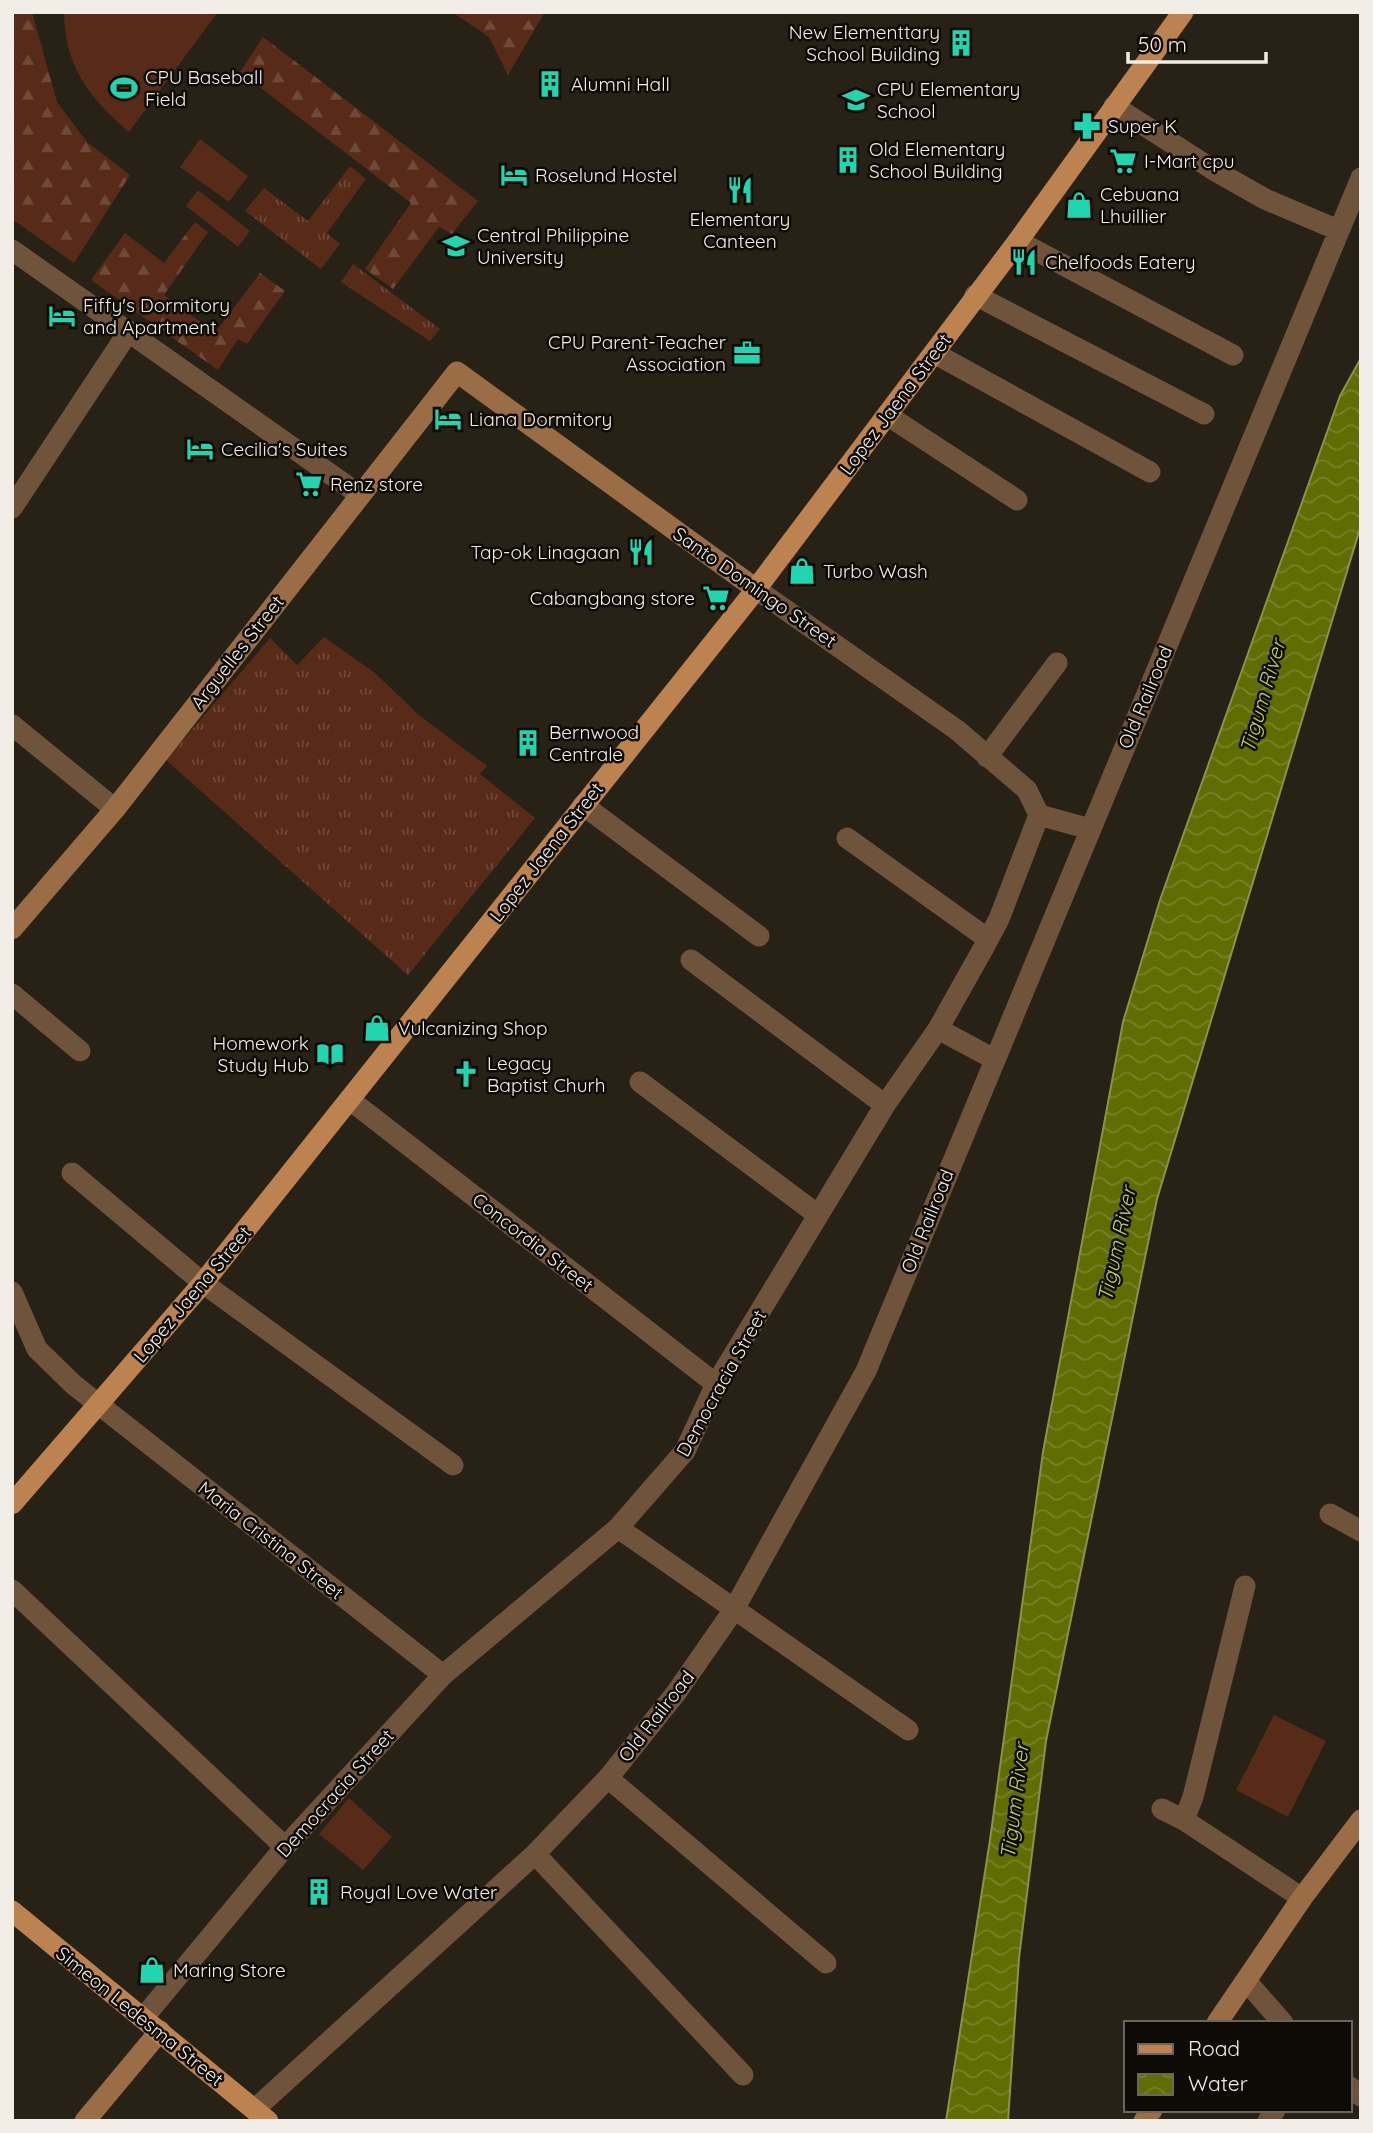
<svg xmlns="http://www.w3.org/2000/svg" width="1373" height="2133" font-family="Quicksand,sans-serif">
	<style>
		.grass { fill: url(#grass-tufts) }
		.forest { fill: url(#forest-firs) }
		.garden { fill: #582a18 }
		.water { fill: url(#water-waves); stroke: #8c9347; stroke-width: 2 }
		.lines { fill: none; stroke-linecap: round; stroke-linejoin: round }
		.street { stroke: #6f533b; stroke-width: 21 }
		.secondary { stroke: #9a6d47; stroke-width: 21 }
		.primary { stroke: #bc824f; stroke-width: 21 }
		.labels { text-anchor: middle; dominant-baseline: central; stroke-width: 5; stroke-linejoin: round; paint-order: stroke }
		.poi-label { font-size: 19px; fill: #f2ede6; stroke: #0e0b07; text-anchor: start }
		.street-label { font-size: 19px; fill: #f2ede6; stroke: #0e0b07 }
		.water-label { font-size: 21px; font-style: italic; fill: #bfd25b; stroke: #0e0b07 }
	</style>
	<defs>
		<pattern id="grass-tufts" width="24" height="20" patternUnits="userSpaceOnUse" patternTransform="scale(1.75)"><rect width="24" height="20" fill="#582a18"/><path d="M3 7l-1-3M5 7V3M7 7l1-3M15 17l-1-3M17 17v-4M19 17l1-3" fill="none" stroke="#70493a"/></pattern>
		<pattern id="forest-firs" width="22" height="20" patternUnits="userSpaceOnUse" patternTransform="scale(1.75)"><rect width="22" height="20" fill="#582a18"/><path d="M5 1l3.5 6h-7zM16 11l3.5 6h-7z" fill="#70493a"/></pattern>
		<pattern id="water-waves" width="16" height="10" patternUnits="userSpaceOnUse" patternTransform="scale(1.75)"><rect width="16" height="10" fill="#606d03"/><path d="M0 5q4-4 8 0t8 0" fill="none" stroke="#778228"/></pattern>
	</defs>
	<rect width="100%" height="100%" fill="#282116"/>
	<path class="grass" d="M350 166 366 179 327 233 340 244 321 269 245 211 264 188 308 221Z
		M353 264 440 329 430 341 341 282Z
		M324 637 375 673 420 716 487 766 480 774 535 818 408 975 166 760 270 638 297 665Z"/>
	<path class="forest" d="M32 12 57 102 87 142 130 175 74 263 12 219V13Z
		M452 12H545L508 75 489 37Z
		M263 37 478 201 452 234 439 227 393 289 365 269 411 203 240 72Z
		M195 222 208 232 164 295 215 333 260 273 285 291 247 344 238 339 218 370 91 280 125 233 164 263Z"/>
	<path class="garden" d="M64 12H218L129 132C90 99 64 66 64 12Z
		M200 139 248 176 229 202 180 167Z
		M198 190 250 231 238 247 186 206Z
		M1274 1715 1326 1741 1288 1817 1236 1790Z
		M349 1798 392 1837 363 1870 319 1834Z"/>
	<path class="water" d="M1361 358V525L1157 1199 1046 1741 1019 1958 1008 2121H946L990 1840 1043 1452 1123 1022 1160 900 1340 396Z"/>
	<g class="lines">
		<path class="street" d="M1114 106 1212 169 1265 199 1338 230
			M1018 241 1233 355
			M12 250 360 495
			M975 295 1204 414
			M934 353 1150 472
			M887 415 1017 500
			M12 508 129 331
			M756 589 957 730 1027 790 1039 815
			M12 725 115 809
			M987 757 1057 663
			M583 805 759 936
			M1039 815 1090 829
			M847 838 988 939
			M691 960 885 1105
			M12 994 80 1051
			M938 1029 994 1059
			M640 1082 818 1215
			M350 1100 716 1384
			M72 1173 203 1283 453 1465
			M12 1292 37 1349 74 1385 443 1675
			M1330 1514 1361 1531
			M618 1528 908 1730
			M1245 1586 1193 1797 1184 1820 1302 1898
			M12 1590 285 1847
			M608 1778 826 1963
			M1162 1809 1184 1820
			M535 1854 743 2075
			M1247 1982 1283 2023
			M144 2017 285 1847 443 1675 618 1528 685 1451 716 1384 885 1105 938 1029 983 949 999 919 1039 815
			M1350 2087 1361 2096
			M255 2109 535 1854 608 1778 676 1693 733 1611 866 1371 1361 178
			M1268 2121 1275 2110"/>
		<path class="secondary" d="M12 929 115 809 457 372 756 589
			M1217 2023 1302 1898 1361 1820
			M85 2121 160 2031
			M1144 2121 1152 2110"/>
		<path class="primary" d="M12 1504 203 1283 750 597 1018 241 1183 12
			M12 1911 268 2121"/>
	</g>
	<defs>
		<symbol id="building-bare" viewBox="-9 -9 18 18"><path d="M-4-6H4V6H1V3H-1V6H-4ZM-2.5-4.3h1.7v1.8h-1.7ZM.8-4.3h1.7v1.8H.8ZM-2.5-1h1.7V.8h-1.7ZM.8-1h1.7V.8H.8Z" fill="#20d5b0" stroke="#0e0b07" stroke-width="2.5" paint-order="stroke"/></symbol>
		<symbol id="stadium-bare" viewBox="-9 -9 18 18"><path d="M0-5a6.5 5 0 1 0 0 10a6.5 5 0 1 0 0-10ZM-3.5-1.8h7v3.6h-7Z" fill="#20d5b0" stroke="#0e0b07" stroke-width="2.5" paint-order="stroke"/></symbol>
		<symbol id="school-bare" viewBox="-9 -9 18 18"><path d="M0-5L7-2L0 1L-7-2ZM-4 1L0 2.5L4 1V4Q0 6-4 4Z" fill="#20d5b0" stroke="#0e0b07" stroke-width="2.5" paint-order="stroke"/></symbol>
		<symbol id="pharmacy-bare" viewBox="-9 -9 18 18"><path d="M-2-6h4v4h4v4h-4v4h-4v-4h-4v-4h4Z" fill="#20d5b0" stroke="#0e0b07" stroke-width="2.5" paint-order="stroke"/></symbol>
		<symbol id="supermarket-bare" viewBox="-9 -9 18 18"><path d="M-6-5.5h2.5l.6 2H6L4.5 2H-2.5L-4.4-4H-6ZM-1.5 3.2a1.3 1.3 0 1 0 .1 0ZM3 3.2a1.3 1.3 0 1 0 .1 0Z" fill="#20d5b0" stroke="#0e0b07" stroke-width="2.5" paint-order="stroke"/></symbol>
		<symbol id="hotel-bare" viewBox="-9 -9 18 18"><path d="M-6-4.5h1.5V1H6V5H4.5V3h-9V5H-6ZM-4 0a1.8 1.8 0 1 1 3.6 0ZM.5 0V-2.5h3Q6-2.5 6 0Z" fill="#20d5b0" stroke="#0e0b07" stroke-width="2.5" paint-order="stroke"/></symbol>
		<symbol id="restaurant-bare" viewBox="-9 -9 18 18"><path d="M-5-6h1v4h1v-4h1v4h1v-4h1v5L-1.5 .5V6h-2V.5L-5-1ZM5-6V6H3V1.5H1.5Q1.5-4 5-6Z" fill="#20d5b0" stroke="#0e0b07" stroke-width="2.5" paint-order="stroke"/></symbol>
		<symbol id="shop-bare" viewBox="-9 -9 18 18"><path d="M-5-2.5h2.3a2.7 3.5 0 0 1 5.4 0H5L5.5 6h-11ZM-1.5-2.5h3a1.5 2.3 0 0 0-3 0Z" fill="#20d5b0" stroke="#0e0b07" stroke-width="2.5" paint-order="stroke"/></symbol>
		<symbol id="university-bare" viewBox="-9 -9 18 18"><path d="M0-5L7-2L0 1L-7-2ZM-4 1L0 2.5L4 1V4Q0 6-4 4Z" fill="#20d5b0" stroke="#0e0b07" stroke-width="2.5" paint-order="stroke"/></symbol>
		<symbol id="office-bare" viewBox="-9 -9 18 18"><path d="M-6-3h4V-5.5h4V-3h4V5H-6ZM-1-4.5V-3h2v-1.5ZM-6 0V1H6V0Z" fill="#20d5b0" stroke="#0e0b07" stroke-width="2.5" paint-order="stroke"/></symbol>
		<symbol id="library-bare" viewBox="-9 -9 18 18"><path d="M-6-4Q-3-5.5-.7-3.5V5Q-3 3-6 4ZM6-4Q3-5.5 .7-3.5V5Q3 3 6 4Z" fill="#20d5b0" stroke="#0e0b07" stroke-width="2.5" paint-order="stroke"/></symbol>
		<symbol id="church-bare" viewBox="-9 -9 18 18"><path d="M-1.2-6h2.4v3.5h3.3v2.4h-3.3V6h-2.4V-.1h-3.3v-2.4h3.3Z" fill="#20d5b0" stroke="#0e0b07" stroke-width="2.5" paint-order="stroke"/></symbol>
	</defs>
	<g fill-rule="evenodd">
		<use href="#building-bare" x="942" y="24" width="38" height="38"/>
		<use href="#building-bare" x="531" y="65" width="38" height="38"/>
		<use href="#stadium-bare" x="105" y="69" width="38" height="38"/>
		<use href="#school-bare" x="837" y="81" width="38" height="38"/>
		<use href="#pharmacy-bare" x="1068" y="107" width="38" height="38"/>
		<use href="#building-bare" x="829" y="141" width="38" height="38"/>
		<use href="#supermarket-bare" x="1104" y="142" width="38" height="38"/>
		<use href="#hotel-bare" x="495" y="156" width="38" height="38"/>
		<use href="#restaurant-bare" x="721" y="171" width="38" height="38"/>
		<use href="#shop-bare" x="1060" y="186" width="38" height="38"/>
		<use href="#university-bare" x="437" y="227" width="38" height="38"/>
		<use href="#restaurant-bare" x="1005" y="243" width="38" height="38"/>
		<use href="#hotel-bare" x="43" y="297" width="38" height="38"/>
		<use href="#office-bare" x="728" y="334" width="38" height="38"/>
		<use href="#hotel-bare" x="429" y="400" width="38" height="38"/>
		<use href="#hotel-bare" x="181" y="430" width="38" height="38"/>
		<use href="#supermarket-bare" x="290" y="465" width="38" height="38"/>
		<use href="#restaurant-bare" x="622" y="533" width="38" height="38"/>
		<use href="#shop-bare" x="783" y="552" width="38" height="38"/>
		<use href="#supermarket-bare" x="697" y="579" width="38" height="38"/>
		<use href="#building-bare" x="509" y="724" width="38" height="38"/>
		<use href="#shop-bare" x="358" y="1009" width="38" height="38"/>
		<use href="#library-bare" x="311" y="1035" width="38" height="38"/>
		<use href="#church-bare" x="447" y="1055" width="38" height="38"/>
		<use href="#building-bare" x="300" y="1873" width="38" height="38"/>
		<use href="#shop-bare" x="133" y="1951" width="38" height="38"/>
	</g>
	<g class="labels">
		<g class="poi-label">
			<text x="940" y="32" text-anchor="end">New Elementtary<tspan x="940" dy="22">School Building</tspan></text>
			<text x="145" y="77">CPU Baseball<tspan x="145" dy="22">Field</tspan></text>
			<text x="571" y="84">Alumni Hall</text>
			<text x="877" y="89">CPU Elementary<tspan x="877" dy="22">School</tspan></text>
			<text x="1108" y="126">Super K</text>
			<text x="869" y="149">Old Elementary<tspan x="869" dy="22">School Building</tspan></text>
			<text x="1144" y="161">I-Mart cpu</text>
			<text x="535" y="175">Roselund Hostel</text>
			<text x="1100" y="194">Cebuana<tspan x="1100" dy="22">Lhuillier</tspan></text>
			<text x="740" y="219" text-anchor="middle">Elementary<tspan x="740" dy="22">Canteen</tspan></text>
			<text x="477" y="235">Central Philippine<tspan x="477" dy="22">University</tspan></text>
			<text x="1045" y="262">Chelfoods Eatery</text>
			<text x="83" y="305">Fiffy's Dormitory<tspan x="83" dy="22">and Apartment</tspan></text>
			<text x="726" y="342" text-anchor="end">CPU Parent-Teacher<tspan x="726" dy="22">Association</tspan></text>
			<text x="469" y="419">Liana Dormitory</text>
			<text x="221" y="449">Cecilia's Suites</text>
			<text x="330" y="484">Renz store</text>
			<text x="620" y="552" text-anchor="end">Tap-ok Linagaan</text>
			<text x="823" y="571">Turbo Wash</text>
			<text x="695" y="598" text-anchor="end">Cabangbang store</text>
			<text x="549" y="732">Bernwood<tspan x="549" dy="22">Centrale</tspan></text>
			<text x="398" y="1028">Vulcanizing Shop</text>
			<text x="309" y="1043" text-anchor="end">Homework<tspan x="309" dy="22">Study Hub</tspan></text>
			<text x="487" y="1063">Legacy<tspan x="487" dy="22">Baptist Churh</tspan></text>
			<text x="340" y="1892">Royal Love Water</text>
			<text x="173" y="1970">Maring Store</text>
		</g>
		<g class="street-label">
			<text transform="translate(895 404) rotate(-53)">Lopez Jaena Street</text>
			<text transform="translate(755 587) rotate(35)">Santo Domingo Street</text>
			<text transform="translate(237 652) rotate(-52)">Arguelles Street</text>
			<text transform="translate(1145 697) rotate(-67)">Old Railroad</text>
			<text transform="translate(546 852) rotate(-52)">Lopez Jaena Street</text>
			<text transform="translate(927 1221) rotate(-68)">Old Railroad</text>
			<text transform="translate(533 1242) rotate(38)">Concordia Street</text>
			<text transform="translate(192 1294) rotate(-50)">Lopez Jaena Street</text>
			<text transform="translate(721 1383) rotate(-61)">Democracia Street</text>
			<text transform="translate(271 1540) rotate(38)">Maria Cristina Street</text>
			<text transform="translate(656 1716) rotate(-52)">Old Railroad</text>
			<text transform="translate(335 1793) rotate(-48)">Democracia Street</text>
			<text transform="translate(140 2016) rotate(39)">Simeon Ledesma Street</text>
		</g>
		<g class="water-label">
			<text transform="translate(1262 696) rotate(-74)">Tigum River</text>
			<text transform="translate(1116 1244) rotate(-78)">Tigum River</text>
			<text transform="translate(1014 1801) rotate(-83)">Tigum River</text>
		</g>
	</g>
	<rect width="1373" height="2133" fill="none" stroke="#f2ede6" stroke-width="28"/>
	<rect x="1124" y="2021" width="228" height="91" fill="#0e0b07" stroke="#696560" stroke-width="2"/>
	<rect x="1138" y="2044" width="35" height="10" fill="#bc824f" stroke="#696560" stroke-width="2"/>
	<text x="1188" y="2056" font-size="21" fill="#f2ede6">Road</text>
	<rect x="1138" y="2074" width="35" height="21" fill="url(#water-waves)" stroke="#696560" stroke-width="2"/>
	<text x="1188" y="2091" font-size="21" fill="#f2ede6">Water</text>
	<path d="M1128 52v10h138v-10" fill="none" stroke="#f2ede6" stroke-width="3.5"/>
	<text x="1138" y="52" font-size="21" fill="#f2ede6" stroke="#0e0b07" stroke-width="5" paint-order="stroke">50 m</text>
</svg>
